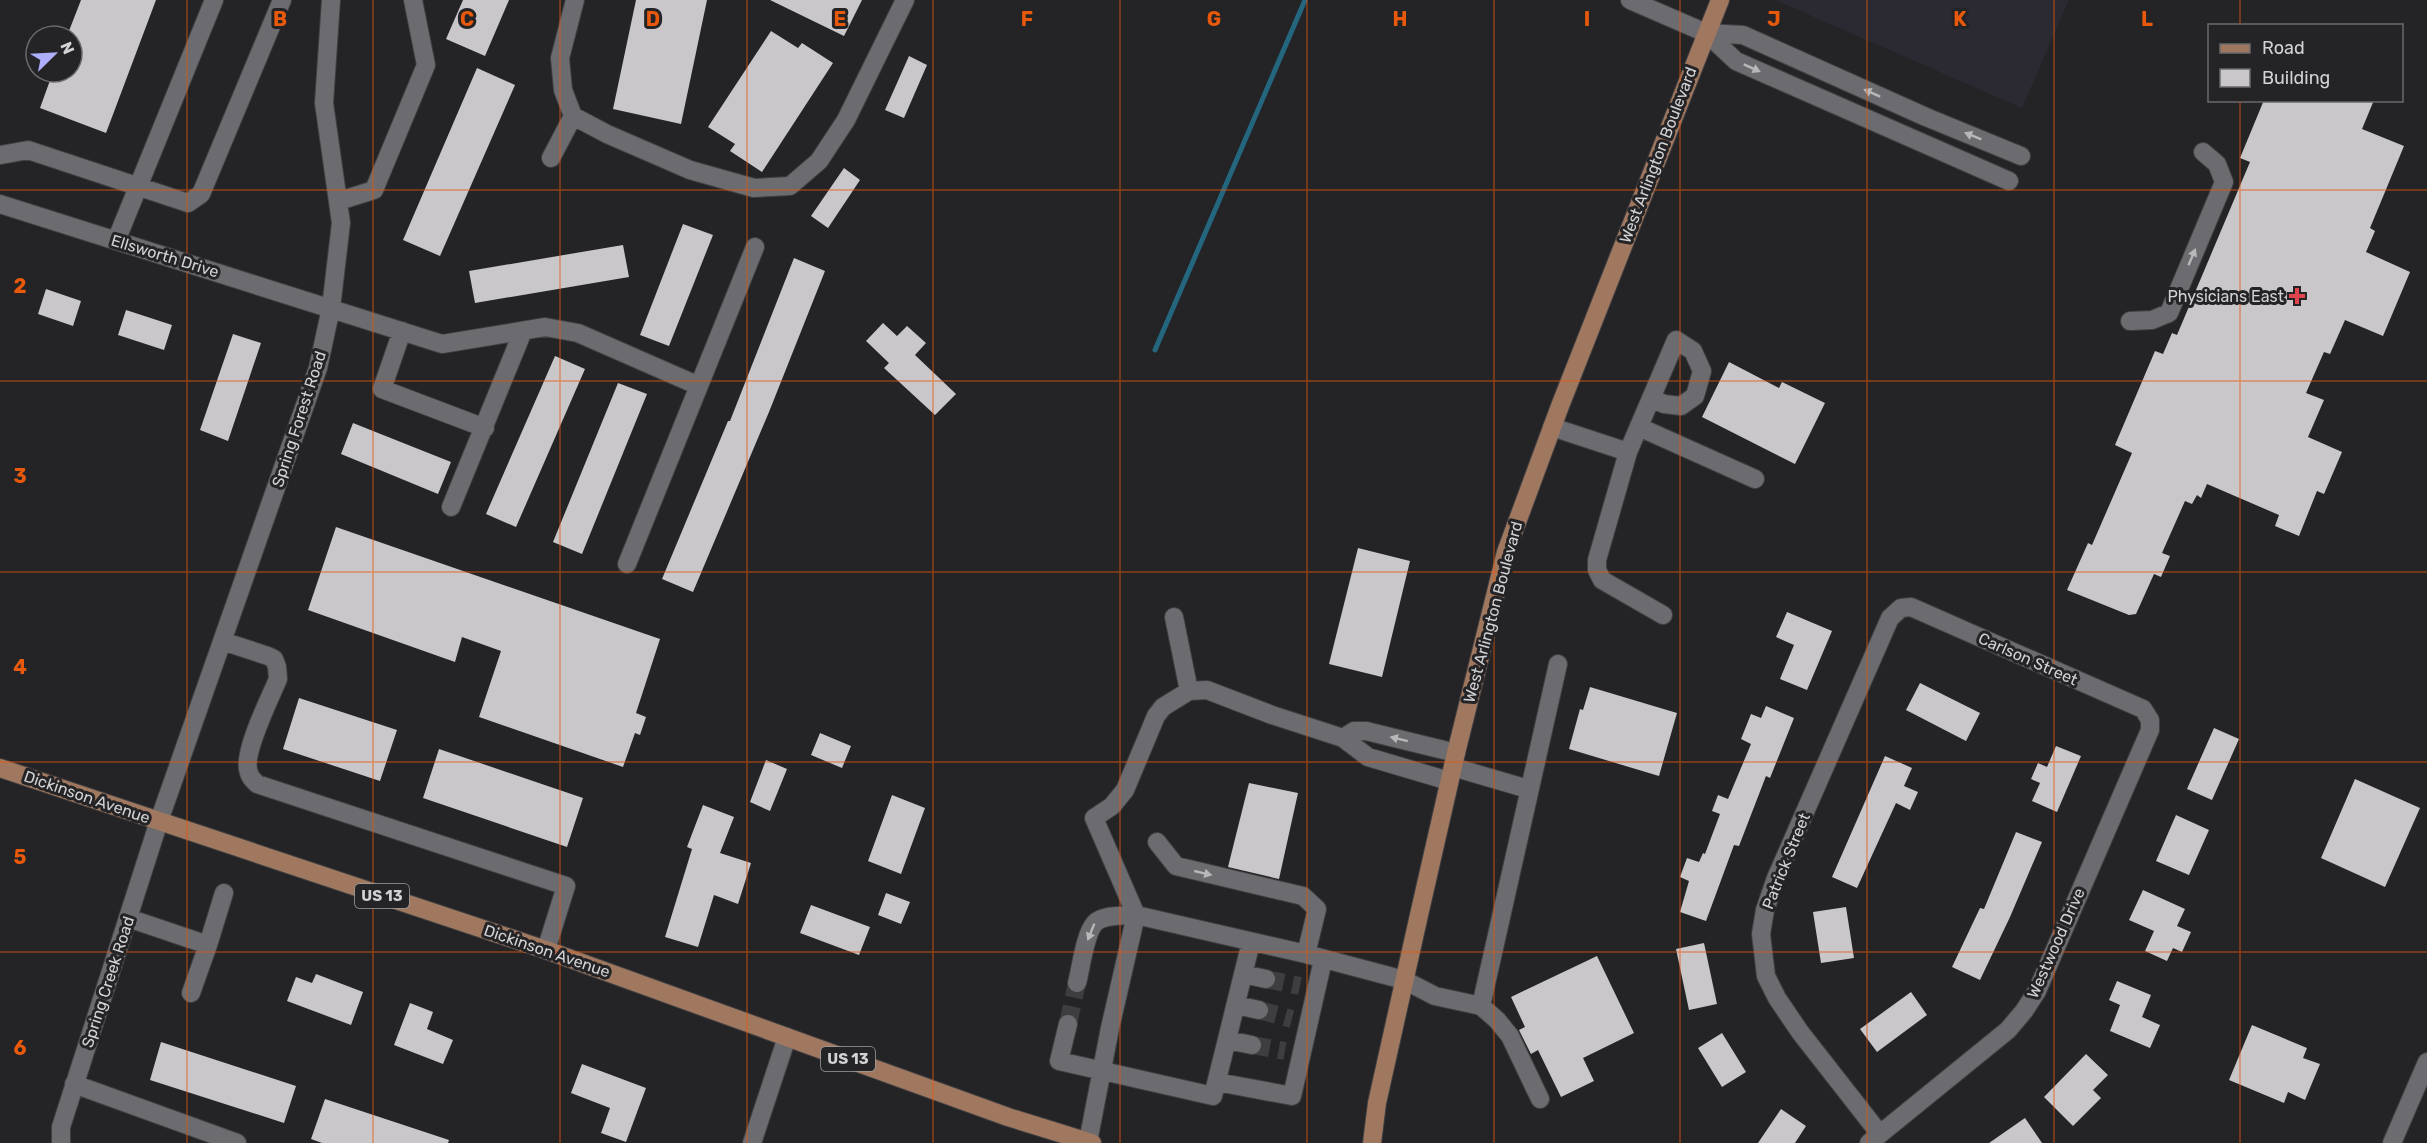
<svg xmlns="http://www.w3.org/2000/svg" width="2427" height="1143" font-family="Rubik,sans-serif">
	<style>
		.built { fill: #2b2932 }
		.lines { fill: none; stroke-linecap: round; stroke-linejoin: round }
		.stream { stroke: #25667f; stroke-width: 5 }
		.building { fill: #cac7cb }
		.minor-tunnel { stroke: #3e3d40; stroke-width: 18; stroke-dasharray: 18 9; stroke-linecap: butt }
		.minor-casing { stroke: #403f42; stroke-width: 20 }
		.major-casing { stroke: #403f42; stroke-width: 20 }
		.minor { stroke: #6c6b6f; stroke-width: 18 }
		.major { stroke: #a0785f; stroke-width: 18 }
		.oneway { fill: #b8b8bb }
		.grid { fill: none; stroke: #e8590c; stroke-width: 1.5; stroke-opacity: 0.55 }
		.health-dot { fill: #e0444e; stroke: #242326; stroke-width: 2 }
		.labels { text-anchor: middle; dominant-baseline: central; stroke-width: 6; stroke-linejoin: round; paint-order: stroke }
		.shield { fill: #242326; stroke: #9e9ea0; stroke-width: 1.5 }
		.shield-label { font-size: 15px; font-weight: bold; fill: #d2d2d4 }
		.street-label { font-size: 16px; fill: #d2d2d4; stroke: #242326 }
		.poi-label { font-size: 16px; fill: #d2d2d4; stroke: #242326; text-anchor: end }
		.grid-label { font-size: 20px; text-anchor: middle; font-weight: bold; fill: #e8590c; stroke: #242326; stroke-width: 6; stroke-linejoin: round; paint-order: stroke }
	</style>
	<rect width="100%" height="100%" fill="#242326"/>
	<path class="built" d="M1775 0H2069L2022 108Z"/>
	<g class="lines">
		<path class="stream" d="M1155 350 1305 0"/>
	</g>
	<path class="building" d="M81 0H156L106 133 40 108 53 72H72V36H67Z
		M463 0H509L485 56 446 39Z
		M636 0H707L681 124 613 109Z
		M770 0H862L844 36Z
		M771 31 798 48 802 43 833 63 762 172 730 151 735 144 708 127Z
		M909 56 927 65 904 118 885 110Z
		M477 68 515 85 440 256 403 240Z
		M2264 100H2374L2362 129 2404 146 2370 228 2375 231 2366 252 2410 272 2383 336 2345 320 2330 354 2324 352 2306 393 2324 400 2308 437 2342 452 2324 494 2317 491 2299 536 2275 526 2279 515 2207 484 2201 498 2197 495 2192 504 2185 501 2162 553 2170 556 2161 577 2154 574 2136 614 2129 615 2067 590 2088 543 2092 545 2132 453 2115 445 2155 351 2163 354 2172 333 2177 335 2250 162 2240 158Z
		M844 168 860 180 828 228 811 216Z
		M683 224 713 235 669 346 640 335Z
		M623 245 629 277 475 303 469 271Z
		M794 258 825 271 769 412 693 592 662 579 728 421H730Z
		M46 289 81 301 73 326 38 314Z
		M126 310 172 325 164 350 118 335Z
		M883 323 897 336 907 326 926 343 915 355 956 394 935 415 884 368 889 363 866 341Z
		M233 334 261 343 228 441 200 430Z
		M555 356 585 369 516 527 486 514Z
		M1729 362 1779 388 1782 382 1825 403 1795 464 1702 417Z
		M618 383 647 394 582 554 553 542Z
		M353 423 451 462 438 494 341 454Z
		M336 527 660 639 636 713 646 717 640 735 635 733 623 767 479 717 501 651 462 637 455 662 308 610Z
		M1358 548 1410 561 1382 677 1329 664Z
		M1787 612 1832 631 1807 690 1780 679 1794 645 1776 637Z
		M1920 683 1980 713 1966 741 1906 710Z
		M1590 687 1677 713 1659 776 1569 749 1580 709 1583 710Z
		M299 698 397 730 380 781 283 749Z
		M1766 706 1794 718 1770 778 1766 776 1739 846 1734 845 1706 921 1680 912 1689 881 1680 877 1687 858 1699 862 1703 853 1705 854 1720 814 1712 811 1718 795 1728 799 1751 744 1741 739 1751 714 1761 718Z
		M2214 728 2239 739 2212 800 2187 789Z
		M820 733 851 746 842 768 811 755Z
		M2056 746 2081 756 2057 812 2032 801 2040 783 2031 779 2038 763 2047 767Z
		M439 749 583 798 567 847 423 798Z
		M1885 756 1912 768 1904 786 1918 792 1910 810 1896 803 1857 888 1832 877Z
		M766 760 787 769 770 811 750 802Z
		M2355 779 2420 808 2385 887 2321 858Z
		M1249 783 1298 793 1279 879 1228 867Z
		M892 795 925 808 901 874 868 861Z
		M703 805 734 817 720 853 751 863 738 904 714 895 698 947 665 937 692 849 687 847Z
		M2176 815 2209 830 2189 875 2156 861Z
		M2016 832 2042 842 2010 917 1980 980 1952 967 1980 908 1984 909Z
		M2143 890 2185 909 2177 926 2191 932 2182 952 2173 948 2167 961 2145 951 2154 931 2129 920Z
		M886 893 910 902 901 924 878 915Z
		M811 905 870 927 859 955 800 933Z
		M1846 907 1854 958 1821 963 1813 912Z
		M1704 943 1717 1004 1689 1010 1676 949Z
		M1597 956 1634 1033 1583 1058 1594 1081 1561 1097 1538 1050 1531 1054 1519 1030 1525 1027 1511 997Z
		M316 974 363 992 351 1025 287 1001 296 977 312 983Z
		M2117 981 2151 995 2142 1017 2160 1025 2150 1048 2110 1031 2120 1005 2109 1000Z
		M1911 992 1927 1015 1877 1052 1860 1029Z
		M410 1003 433 1012 427 1029 453 1040 443 1064 394 1045Z
		M2252 1025 2307 1048 2303 1058 2320 1064 2305 1100 2288 1092 2284 1103 2229 1080Z
		M1722 1033 1746 1072 1722 1087 1698 1048Z
		M161 1042 296 1086 284 1123 150 1080Z
		M2086 1054 2108 1075 2093 1090 2101 1098 2073 1126 2044 1097Z
		M582 1064 646 1088 626 1142 601 1133 610 1108 571 1093Z
		M325 1099 449 1140 448 1143H322L311 1139Z
		M1781 1109 1806 1126 1795 1143H1758Z
		M2025 1118 2042 1143H1989Z"/>
	<g class="lines">
		<path class="minor-tunnel" d="M1266 979 1300 986
			M1259 1010 1292 1019
			M1068 1024 1077 983
			M1252 1045 1285 1051"/>
		<defs>
			<path id="minor" d="M575 0 560 58 563 90 573 116 607 134 690 170 754 188 790 186 819 161 846 120 905 0
				M1630 0 1706 33 1736 61 2009 181
				M1706 33 1743 35 1926 117 2021 156
				M1 155 28 150 188 203 201 194 282 0
				M551 158 573 116
				M339 201 374 190 426 65 413 0
				M0 204 442 344 545 327 578 333 699 386
				M116 241 214 0
				M2130 321 2152 320 2169 313 2224 182 2217 164 2203 152
				M402 331 382 389 485 428
				M1552 427 1628 452 1597 560V570L1602 580 1663 615
				M1639 427 1755 479
				M1628 452 1676 340 1693 351 1702 371 1695 396 1681 406 1664 404 1651 398
				M451 507 523 331
				M627 564 755 247
				M1174 617 1189 691
				M222 641 268 656 274 659 277 667 278 679C270 698 244 750 248 769 249 776 252 779 257 784L566 886 546 950
				M1343 738 1354 731H1366L1456 753
				M1453 767 1528 789
				M1157 842 1176 866 1303 896 1317 909 1306 954
				M128 918 208 945 191 993
				M208 945 224 893
				M1243 974 1266 979
				M1077 983C1081 968 1085 933 1095 923 1104 914 1125 916 1136 915L1306 954 1404 980 1435 996 1481 1006 1497 1020 1510 1036 1540 1099
				M1236 1005 1259 1010
				M1481 1006 1558 664
				M1068 1024 1059 1061 1213 1096 1251 942
				M1227 1040 1252 1045
				M1217 1082 1292 1096 1323 960
				M74 1084 237 1143
				M1088 1142 1110 1028 1136 915 1094 818 1112 806 1125 790 1156 716 1163 707 1189 691 1207 690 1272 715 1343 738 1368 757 1449 781
				M61 1143V1127L159 821 318 368 331 308 341 223 324 103 331 0
				M752 1143 787 1037
				M1869 1143 2008 1030 2024 1011 2037 991 2150 730V720L2143 709 1911 607 1901 608 1890 618 1776 878 1765 910 1761 934 1766 976 1777 998 1800 1032 1879 1133
				M2392 1143 2427 1062"/>
			<path id="major" d="M0 768 546 950 1008 1117 1092 1143
				M1372 1143 1377 1103 1419 915 1456 753 1506 552 1560 406 1720 0"/>
		</defs>
		<use href="#minor" class="minor-casing"/>
		<use href="#major" class="major-casing"/>
		<use href="#minor" class="minor"/>
		<use href="#major" class="major"/>
	</g>
	<defs><path id="oneway-solid" d="M-6-.8H1V-3.2L6.5 0L1 3.2V.8H-6Z" transform="scale(1.5)"/></defs>
	<g class="oneway">
		<use href="#oneway-solid" transform="translate(1752 68) rotate(24)"/>
		<use href="#oneway-solid" transform="translate(1872 93) rotate(-156)"/>
		<use href="#oneway-solid" transform="translate(1973 136) rotate(-158)"/>
		<use href="#oneway-solid" transform="translate(2192 257) rotate(-67)"/>
		<use href="#oneway-solid" transform="translate(1399 739) rotate(-166)"/>
		<use href="#oneway-solid" transform="translate(1203 873) rotate(13)"/>
		<use href="#oneway-solid" transform="translate(1091 932) rotate(112)"/>
	</g>
	<path class="grid" d="M187 0V1143M373 0V1143M560 0V1143M747 0V1143M933 0V1143M1120 0V1143M1307 0V1143M1494 0V1143M1680 0V1143M1867 0V1143M2054 0V1143M2240 0V26M2240 100V1143M0 190H2427M0 381H2427M0 572H2427M0 762H2427M0 952H2427"/>
	<path class="health-dot" d="M2294 287h6v6h6v6h-6v6h-6v-6h-6v-6h6z"/>
	<g class="labels">
		<g class="shield">
			<rect x="355" y="884" width="54" height="24" rx="4.5"/>
			<rect x="821" y="1047" width="54" height="24" rx="4.5"/>
		</g>
		<g class="shield-label">
			<text x="382" y="896">US 13</text>
			<text x="848" y="1059">US 13</text>
		</g>
		<g class="street-label">
			<text transform="translate(1658 155) rotate(-69)">West Arlington Boulevard</text>
			<text transform="translate(165 256) rotate(17)">Ellsworth Drive</text>
			<text transform="translate(299 419) rotate(-72)">Spring Forest Road</text>
			<text transform="translate(1493 612) rotate(-75)">West Arlington Boulevard</text>
			<text transform="translate(2028 659) rotate(24)">Carlson Street</text>
			<text transform="translate(87 797) rotate(19)">Dickinson Avenue</text>
			<text transform="translate(1786 861) rotate(-68)">Patrick Street</text>
			<text transform="translate(2056 943) rotate(-66)">Westwood Drive</text>
			<text transform="translate(547 951) rotate(19)">Dickinson Avenue</text>
			<text transform="translate(108 982) rotate(-72)">Spring Creek Road</text>
		</g>
		<g class="poi-label">
			<text x="2284" y="296">Physicians East</text>
		</g>
	</g>
	<g class="grid-label">
		<text x="280" y="26">B</text>
		<text x="467" y="26">C</text>
		<text x="653" y="26">D</text>
		<text x="840" y="26">E</text>
		<text x="1027" y="26">F</text>
		<text x="1214" y="26">G</text>
		<text x="1400" y="26">H</text>
		<text x="1587" y="26">I</text>
		<text x="1774" y="26">J</text>
		<text x="1960" y="26">K</text>
		<text x="2147" y="26">L</text>
		<text x="20" y="293">2</text>
		<text x="20" y="483">3</text>
		<text x="20" y="674">4</text>
		<text x="20" y="864">5</text>
		<text x="20" y="1055">6</text>
	</g>
	<rect x="2208" y="24" width="195" height="78" fill="#242326" stroke="#6a696c" stroke-width="1.5"/>
	<rect x="2220" y="44" width="30" height="9" fill="#a0785f" stroke="#6a696c" stroke-width="1.5"/>
	<text x="2262" y="54" font-size="18" fill="#d2d2d4">Road</text>
	<rect x="2220" y="69" width="30" height="18" fill="#cac7cb" stroke="#6a696c" stroke-width="1.5"/>
	<text x="2262" y="84" font-size="18" fill="#d2d2d4">Building</text>
	<g transform="translate(54 54) rotate(66)"><circle r="28" fill="#242326" stroke="#6a696c" stroke-width="1.5"/>
	<path d="M0-4.5L10 22L0 15L-10 22Z" fill="#aeaefa"/>
	<text y="-9" font-size="16" font-weight="bold" text-anchor="middle" fill="#d2d2d4">N</text>
	</g>
</svg>
